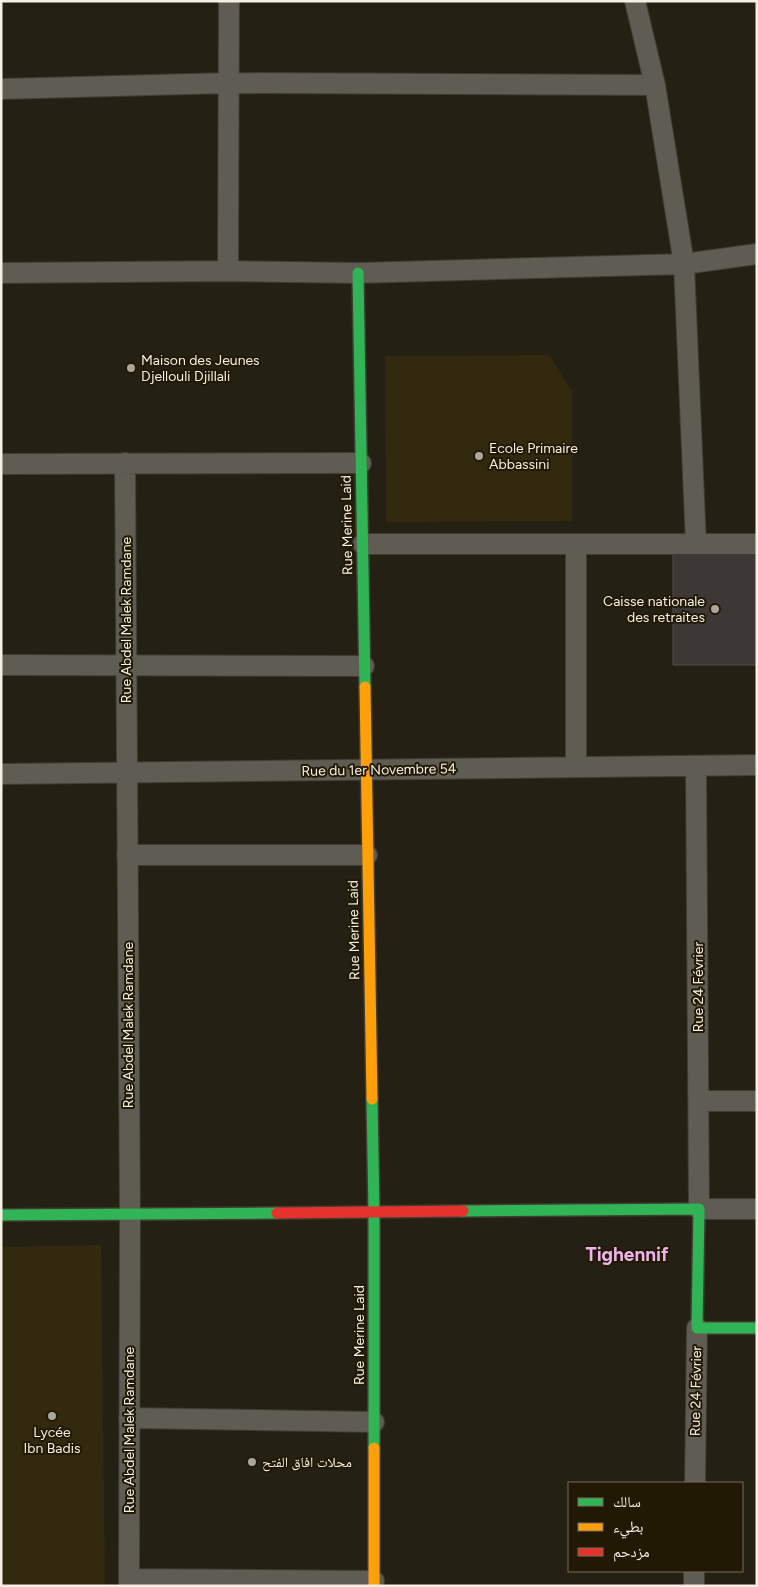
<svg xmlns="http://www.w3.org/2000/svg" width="758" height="1587" font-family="Figtree,'Noto Naskh Arabic',sans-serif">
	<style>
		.built { fill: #33290e }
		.building { fill: #3d3735; stroke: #524d4a }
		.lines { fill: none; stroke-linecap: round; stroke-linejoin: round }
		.street-casing { stroke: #3f3c33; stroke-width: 22 }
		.fast-casing { stroke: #3f3c33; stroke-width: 14 }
		.slow-casing { stroke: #3f3c33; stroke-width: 14 }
		.jam-casing { stroke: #3f3c33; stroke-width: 14 }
		.street { stroke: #5f5c53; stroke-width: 20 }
		.fast { stroke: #30b455; stroke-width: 11 }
		.slow { stroke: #ff9f0a; stroke-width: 11 }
		.jam { stroke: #e5322d; stroke-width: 11 }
		.poi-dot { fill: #aca79b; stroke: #211904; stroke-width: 2 }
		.labels { text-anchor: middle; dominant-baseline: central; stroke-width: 4; stroke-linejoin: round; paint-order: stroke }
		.poi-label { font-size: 14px; fill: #f5f0e3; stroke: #211904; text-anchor: start }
		.street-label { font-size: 14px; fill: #f5f0e3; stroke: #211904 }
		.district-label { font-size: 19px; font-weight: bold; fill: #eeb3eb; stroke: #211904 }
	</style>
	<rect width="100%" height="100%" fill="#242014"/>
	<path class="built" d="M549 355 572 391V521L386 522 385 356Z
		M101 1245 105 1586H1V1247Z"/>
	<path class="building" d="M757 552V665H673V553Z"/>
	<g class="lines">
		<defs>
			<path id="street" d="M635 1 655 85 684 264 696 544
				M1 89 228 83 655 85
				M228 271 229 1
				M1 273 228 271 358 273 684 264 757 254
				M125 463 130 1214 129 1586
				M1 464 361 463
				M363 544H757
				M576 544V767
				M1 665 364 666
				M696 766 699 1209H757
				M1 774 757 765
				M127 855H367
				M699 1101H757
				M129 1418 374 1422
				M695 1483 697 1328
				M129 1579 374 1581
				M694 1586V1571"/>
			<path id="fast" d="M358 273 365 687
				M372 1099 374 1212V1448
				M463 1211 699 1209 697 1328H757
				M1 1215 277 1213"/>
			<path id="slow" d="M365 687 372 1099
				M374 1448V1586"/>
			<path id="jam" d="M277 1213 463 1211"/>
		</defs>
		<use href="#street" class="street-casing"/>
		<use href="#fast" class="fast-casing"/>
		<use href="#slow" class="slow-casing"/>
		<use href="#jam" class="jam-casing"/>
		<use href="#street" class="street"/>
		<use href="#fast" class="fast"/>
		<use href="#slow" class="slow"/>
		<use href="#jam" class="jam"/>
	</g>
	<g class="poi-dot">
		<circle cx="131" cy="368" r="5"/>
		<circle cx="479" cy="456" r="5"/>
		<circle cx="715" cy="609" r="5"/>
		<circle cx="52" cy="1416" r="5"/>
		<circle cx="252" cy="1462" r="5"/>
	</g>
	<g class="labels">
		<g class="poi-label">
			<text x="141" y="360">Maison des Jeunes<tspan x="141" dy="16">Djellouli Djillali</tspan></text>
			<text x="489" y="448">Ecole Primaire<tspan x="489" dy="16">Abbassini</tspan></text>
			<text x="705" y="601" text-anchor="end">Caisse nationale<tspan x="705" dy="16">des retraites</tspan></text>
			<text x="52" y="1432" text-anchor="middle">Lycée<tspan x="52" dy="16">Ibn Badis</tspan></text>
			<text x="262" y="1462">محلات افاق الفتح</text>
		</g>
		<g class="street-label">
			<text transform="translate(347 525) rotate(-91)">Rue Merine Laid</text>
			<text transform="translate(126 620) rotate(-90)">Rue Abdel Malek Ramdane</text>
			<text transform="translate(379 770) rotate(-1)">Rue du 1er Novembre 54</text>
			<text transform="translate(354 930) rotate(-91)">Rue Merine Laid</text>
			<text transform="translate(698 987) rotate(-90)">Rue 24 Février</text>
			<text transform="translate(128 1025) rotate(-90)">Rue Abdel Malek Ramdane</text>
			<text transform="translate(359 1335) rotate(-90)">Rue Merine Laid</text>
			<text transform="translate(696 1391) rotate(-89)">Rue 24 Février</text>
			<text transform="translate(129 1430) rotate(-90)">Rue Abdel Malek Ramdane</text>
		</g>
		<g class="district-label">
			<text x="627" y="1254">Tighennif</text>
		</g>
	</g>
	<rect width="758" height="1587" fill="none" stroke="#f5f0e3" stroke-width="5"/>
	<rect x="568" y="1482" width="175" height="90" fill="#211904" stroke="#766f5d"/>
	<rect x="578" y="1498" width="25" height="8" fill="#30b455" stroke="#766f5d"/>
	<text x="613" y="1507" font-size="15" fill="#f5f0e3">سالك</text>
	<rect x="578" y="1523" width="25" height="8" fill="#ff9f0a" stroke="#766f5d"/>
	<text x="613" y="1532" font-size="15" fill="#f5f0e3">بطيء</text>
	<rect x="578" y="1548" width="25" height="8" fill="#e5322d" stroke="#766f5d"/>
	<text x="613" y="1557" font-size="15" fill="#f5f0e3">مزدحم</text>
</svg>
